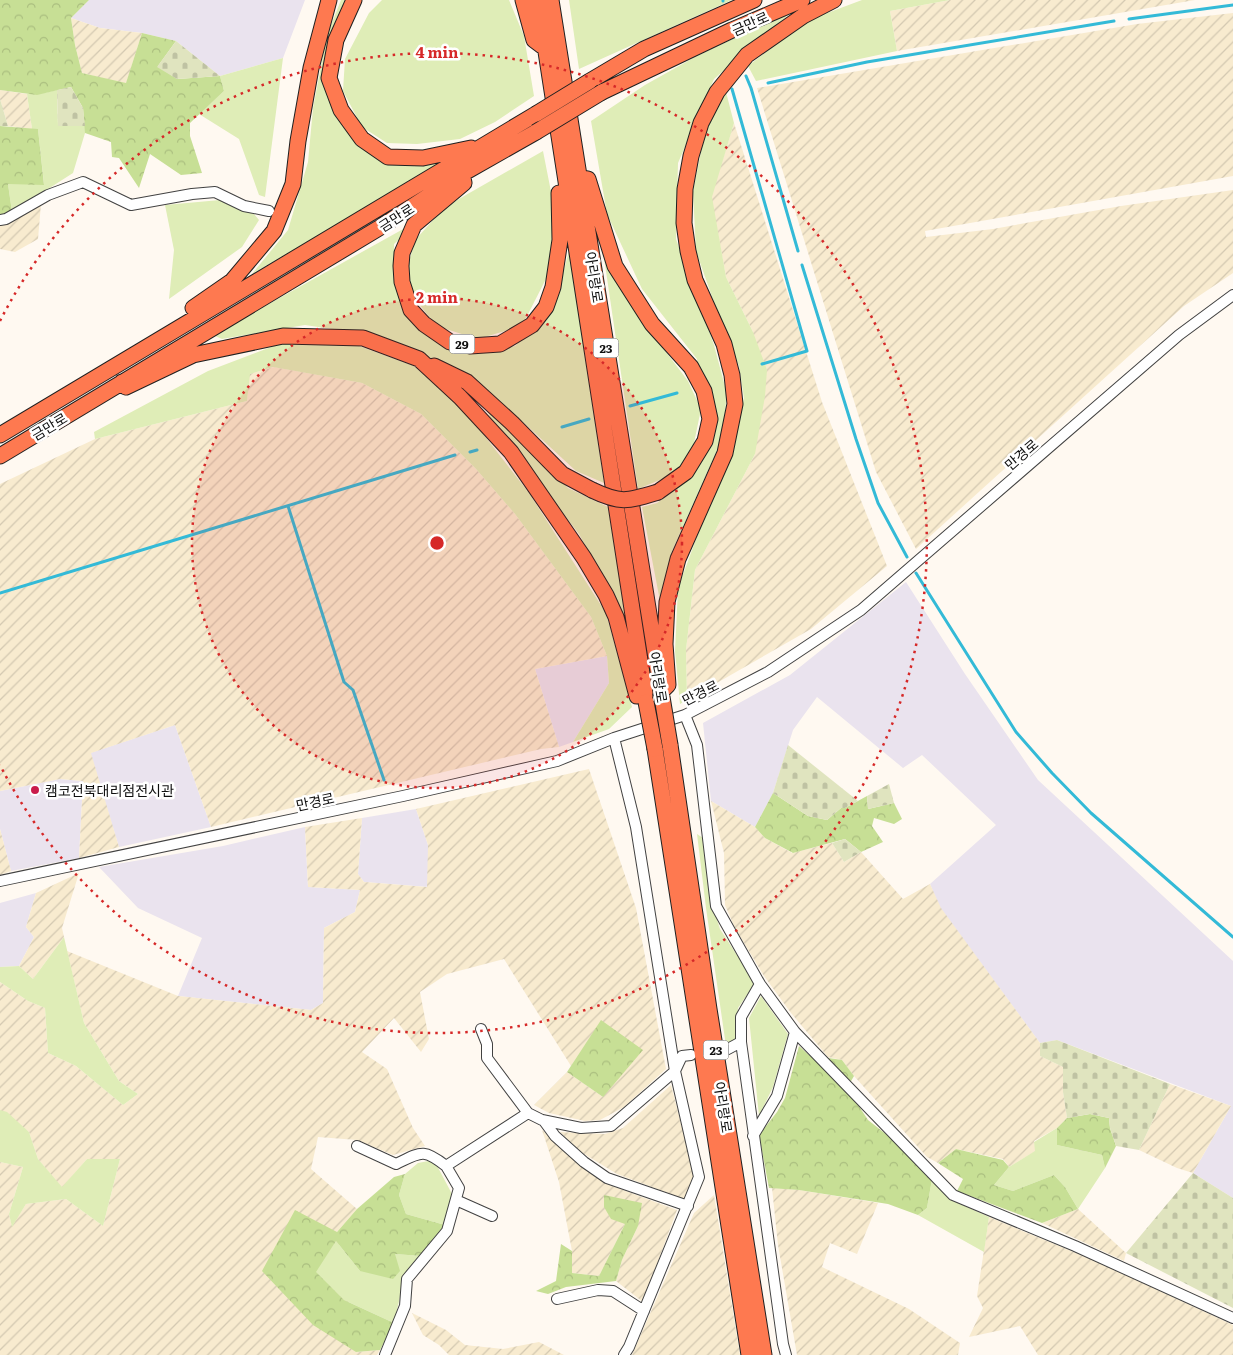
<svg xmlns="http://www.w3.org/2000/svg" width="1233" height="1355" font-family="Literata,'Noto Sans KR',serif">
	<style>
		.industrial { fill: #eae3ee }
		.farmland { fill: url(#farmland-furrows) }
		.grass { fill: #dfedb7 }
		.forest { fill: url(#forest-crowns) }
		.cemetery { fill: url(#cemetery-stones) }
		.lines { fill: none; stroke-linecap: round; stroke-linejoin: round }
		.stream { stroke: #33bad7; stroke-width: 3 }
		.minor-casing { stroke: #424242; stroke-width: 12 }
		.highway-casing { stroke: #202020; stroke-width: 17 }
		.minor { stroke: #fff; stroke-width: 10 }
		.highway { stroke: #fe7950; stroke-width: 15 }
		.highway-bridge-casing { stroke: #202020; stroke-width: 17; stroke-linecap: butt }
		.highway-bridge { stroke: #fe7950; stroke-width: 15 }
		.ring { fill: none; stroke: #d62828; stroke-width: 2.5; stroke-dasharray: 2.5 5 }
		.poi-dot { fill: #ca1c4b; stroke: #fff; stroke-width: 2 }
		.labels { text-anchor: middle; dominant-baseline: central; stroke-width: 5; stroke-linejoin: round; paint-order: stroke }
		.shield { fill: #fff; stroke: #575757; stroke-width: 1 }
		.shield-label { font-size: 12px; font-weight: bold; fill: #0f0f0f }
		.street-label { font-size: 14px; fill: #0f0f0f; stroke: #fff }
		.poi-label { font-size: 14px; fill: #0f0f0f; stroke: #fff; text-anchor: start }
		.centre { fill: #d62828; stroke: #fff; stroke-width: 2.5 }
		.ring-label { font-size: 15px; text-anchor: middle; font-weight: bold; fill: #d62828; stroke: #fff; stroke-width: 5; stroke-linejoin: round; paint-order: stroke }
	</style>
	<defs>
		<pattern id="farmland-furrows" width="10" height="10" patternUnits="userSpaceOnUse" patternTransform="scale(1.25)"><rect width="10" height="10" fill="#f8ebcf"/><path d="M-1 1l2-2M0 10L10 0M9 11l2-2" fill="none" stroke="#d3c8b1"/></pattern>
		<pattern id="forest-crowns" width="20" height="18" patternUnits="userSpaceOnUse" patternTransform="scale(1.25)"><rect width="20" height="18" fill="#c7df95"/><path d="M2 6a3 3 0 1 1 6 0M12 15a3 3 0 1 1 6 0" fill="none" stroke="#aabe7f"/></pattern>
		<pattern id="cemetery-stones" width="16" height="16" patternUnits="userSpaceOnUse" patternTransform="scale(1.25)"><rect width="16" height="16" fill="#e0e4bf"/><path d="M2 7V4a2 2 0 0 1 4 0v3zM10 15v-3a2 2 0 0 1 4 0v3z" fill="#bfc2a3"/></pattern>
	</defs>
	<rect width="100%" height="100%" fill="#fff9f1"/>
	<path class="industrial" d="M89 0H305L283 58 220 76 176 41 142 33 100 28 71 18Z
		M906 582 965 674 1038 780 1233 961V1198L1193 1173 1231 1106 1057 1040 1040 1043 940 908 930 884 996 825 922 755 903 768 817 697 793 730 773 793 755 827 711 801 703 723 790 675Z
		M607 656 609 683 573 742 559 747 535 669Z
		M175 725 211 827 119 847 90 753Z
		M60 779 83 781 79 858 11 871 0 829V791Z
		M416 809 428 845V887L364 882 358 874 362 818Z
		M305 827 308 887 360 890 355 912 324 928 323 1003 311 1010 178 996 202 938 138 908 99 867 223 846Z
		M36 893 26 927 34 937 19 966 0 967V903Z"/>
	<path class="farmland" d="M950 0H1195L897 51 890 11Z
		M1233 13V176L925 231 926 237 993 229 1121 206 1233 190V273L1184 306 916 549 876 472 757 88 1137 24Z
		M71 18 100 28 142 33 126 84 82 73 75 45Z
		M0 90 27 94 32 129 8 126 0 99Z
		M734 123 822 402 887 566 811 629 687 700 686 650 695 570 755 454 753 332 726 277 711 197Z
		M41 204 38 239 15 252 0 249V226Z
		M274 367 362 383 421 414 476 469 515 514 591 617 607 656 535 669 559 747 541 749 211 827 175 725 91 753 119 847 79 858 83 781 60 779 0 791V484L95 439 247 401 249 374Z
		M589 769 636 908 666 1069 624 1107 600 1120 585 1121 549 1113 534 1105 567 1072 603 1097 601 1021 571 1066 504 959 447 974 420 992 429 1039 421 1052 394 1018 362 1052 387 1069 413 1128 425 1146 393 1155 357 1140 318 1137 311 1169 357 1209 337 1232 356 1352 380 1350 377 1355H0V1162L23 1167 9 1214 12 1226 26 1204 66 1199 103 1226 120 1159H87L62 1188 38 1159 29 1132 0 1110V982L28 1001 45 1008 48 1053 76 1066 123 1105 138 1094 119 1081 84 1023 67 951 178 996 311 1010 323 1003 324 928 355 912 360 890 308 887 305 827 362 818 358 874 364 882 427 887 428 845 416 809Z
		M711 801 755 827 765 838 792 853 832 843 844 862 861 852 903 899 930 884 941 908 1040 1043V1056L1063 1067V1092L1067 1118 1057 1128 1034 1141 1036 1151 1009 1167 1003 1159 956 1149 938 1163 927 1157 854 1076 842 1060 828 1057 791 1013 764 976 735 928 725 905 724 853Z
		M0 829 11 871 0 875Z
		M79 873 62 928 64 937 33 979 19 966 34 937 26 927 36 893Z
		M1170 1084 1231 1106 1193 1173 1177 1168 1139 1150Z
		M671 1085 694 1174 684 1199 617 1174 581 1152 560 1132 605 1134 623 1128Z
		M542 1130 604 1183 677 1210 643 1302 616 1281 622 1260 638 1226 625 1224 599 1276 572 1273V1251L559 1182Z
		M772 1188 799 1190 878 1203 857 1254 830 1243 822 1267 909 1309 960 1343 958 1355H797L778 1245Z
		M714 1195 740 1355H632L694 1213Z
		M1078 1209 1126 1253 1124 1261 1042 1223Z
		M989 1217 1093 1260 1233 1325V1355H1038L1020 1326 969 1337 983 1308 977 1296Z
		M412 1313 446 1330 465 1345 503 1349 539 1342 564 1355H449L439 1345 423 1335Z"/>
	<path class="grass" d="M341 0H350L326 58 327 96 353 140 381 158 448 160 252 274 288 230 308 162 313 108 327 35Z
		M382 0H509L524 36 534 96 495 122 460 139 417 144 387 143 362 127 343 91 345 59 369 13Z
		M569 0H732L579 69Z
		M862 0H950L890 11 897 51 756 81 748 66 806 21Z
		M794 10 714 79 678 163 676 239 714 345 727 394 722 439 672 551 660 601 642 507 657 503 692 477 708 450 697 359 642 289 607 214 591 121 645 85 695 57Z
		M283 58 265 197 259 195 239 139 199 114 224 91 220 76Z
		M57 90 58 126H85V133L73 173 12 212 8 184H44L38 129H32L27 94 44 93Z
		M726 92 734 123 712 197 726 277 753 332 767 370 765 396 755 454 695 570 686 650 687 700 680 704 675 651 678 588 702 523 730 461 744 398 739 366 717 311 696 251 693 192 705 131Z
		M543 151 554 207 550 271 522 326 478 339 436 326 412 295 408 264 416 239 445 207Z
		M220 200 254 214 259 220 242 247 169 299 174 250 165 205Z
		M423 218 394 244 395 281 406 315 473 353 515 346 553 310 569 251 604 483 576 471 524 423 461 372 379 336 305 325 222 339 213 335Z
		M602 244 638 315 688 381 701 409 693 448 674 474 638 489Z
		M287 341 359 346 414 366 466 412 529 493 606 613 632 707 609 729 573 742 609 683 607 656 591 617 515 514 476 469 421 414 362 383 273 367 250 374 247 401 95 439 94 432 208 371Z
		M477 391 568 488 608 507 626 621 579 534 492 421Z
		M697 834 703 838 715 913 720 929 755 983 738 1008 736 1040 726 1046 706 908Z
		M64 937 84 1023 119 1081 138 1094 123 1105 76 1066 48 1053 45 1008 28 1001 0 982V967L19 966 33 979Z
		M761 996 788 1034 773 1087 759 1116 749 1018Z
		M0 1110 7 1112 29 1132 38 1159 62 1187 87 1159H120L103 1226 66 1199 26 1204 12 1227 9 1214 23 1167 0 1162Z
		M1057 1128V1145L1102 1155 1105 1168 1078 1209 1065 1187 1054 1175 1013 1191 994 1185 1009 1167 1035 1151 1034 1142Z
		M434 1160 452 1194 445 1225 406 1214 399 1195 405 1174 418 1163Z
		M932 1179 956 1202 989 1217 984 1252 918 1215 927 1208Z
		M336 1241 360 1271 395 1254 421 1256 405 1275 394 1323 344 1300 315 1272Z"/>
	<path class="forest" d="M0 0H89L71 18 75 45 82 73 126 83 142 33 176 41 158 66 177 79 220 76 224 91 190 123V136L202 173 181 175 150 154 139 188 119 158 112 157 111 142 85 133 83 108 71 87 37 95 0 90Z
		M0 126 38 129 44 185 8 184 12 212 0 216Z
		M773 793 808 816 827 820 841 808H845L867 796 868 809 894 803 902 819 894 824 874 818 872 826 883 842 861 852 845 839 793 853 765 838 755 827Z
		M601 1020 643 1050 603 1097 567 1072Z
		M799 1046 809 1055 842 1060 854 1076 847 1088 868 1120 915 1157 932 1179 927 1208 918 1215 888 1204 799 1190 769 1188 759 1135 777 1112 785 1098Z
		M1090 1114 1109 1118 1110 1128 1116 1146 1105 1168 1102 1155 1057 1145V1128L1067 1118Z
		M956 1149 1003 1160 1009 1167 994 1185 1013 1191 1054 1175 1065 1187 1078 1209 1042 1223 957 1191 963 1179 938 1163Z
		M405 1174 399 1195 406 1214 445 1225 421 1256 395 1254 400 1271 393 1279 360 1271 336 1241 316 1272 344 1300 394 1323 380 1350 356 1352 313 1325 262 1271 295 1210 337 1232 357 1209 394 1177Z
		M604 1195 642 1203 638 1226 622 1260 616 1281 566 1287 548 1294 536 1291 556 1281 561 1244 572 1251V1273L599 1276 625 1224 611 1219 604 1207Z"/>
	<path class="cemetery" d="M176 41 220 76 177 79 157 67Z
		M71 87 83 108 85 126H58L57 90Z
		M0 99 8 126H0Z
		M788 745 858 801 845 808H841L827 820 808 816 773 793Z
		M889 784 894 803 868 809 867 796Z
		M845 839 861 852 844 862 832 843Z
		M1057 1040 1170 1084 1139 1150 1116 1146 1110 1128 1109 1118 1090 1114 1067 1118 1063 1092V1067L1040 1056V1043Z
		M1193 1173 1233 1198V1308L1126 1253Z"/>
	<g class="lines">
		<path class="stream" d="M723 0V1
			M1129 19 1233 5
			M746 76 751 88 798 251
			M768 83 867 62 1114 21
			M732 89 807 351 762 364
			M802 265 856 439 878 503 907 557
			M630 406 677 393
			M562 427 589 419
			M470 452 477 450
			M288 506 344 682 353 690 384 780
			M916 573 1016 732 1052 773 1091 813 1233 937
			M0 593 455 455"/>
		<defs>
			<path id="minor" d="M0 220 6 219 48 195 83 182 131 205 192 194 215 192 244 206 269 211
				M685 715 697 745 716 906 760 984 795 1032 953 1195 1075 1246 1233 1318
				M614 738 636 827 675 1071 699 1177 629 1347 624 1355
				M0 881 403 796 557 761 614 738 685 715 768 672 861 610 1179 335 1233 295
				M481 1029 487 1044V1058L528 1113 542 1120 581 1128 611 1126 675 1071 682 1056 691 1055
				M741 1042 783 1344 786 1355
				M726 1050 741 1042V1017L760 984
				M544 1121 555 1136 584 1162 607 1178 688 1206
				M753 1136 777 1096 795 1032
				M357 1146 396 1164C421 1152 423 1148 446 1166
				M456 1200 492 1216
				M557 1299 598 1290 613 1291 644 1311
				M385 1355 405 1306 407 1279 447 1231 459 1188 446 1166 528 1113"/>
			<path id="highway" d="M354 0 336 40 329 78 341 110 362 139 388 157 423 158 471 148
				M523 0 534 40 542 46
				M538 0 645 693
				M551 0 660 683
				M590 81 644 49 754 0
				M602 92 732 30 802 0
				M463 178 464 183 414 225 402 253 401 266 402 282 411 310 424 324 450 342 470 346 500 344 532 325 546 307 553 287 560 240 559 193
				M583 178 588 179 615 266 652 324 691 367 704 391 710 419 705 441 686 472 658 492
				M193 308 232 281 274 231 293 184 298 141 311 68 329 0
				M434 366 467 382 512 423 562 474 592 490
				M122 382 126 387 193 355 283 336 363 338 419 359 460 397 511 452 584 558 606 595 616 617 637 696H645
				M0 435 536 114
				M0 456 379 228 462 174 536 132
				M661 692 668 685 665 644 667 602 678 559 725 453 735 404 732 375 724 344 695 280 688 251 684 223 685 189 691 156 701 123 717 92 747 55 803 16 834 0
				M670 745 709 1009 764 1355
				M655 749 749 1355"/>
		</defs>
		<use href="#minor" class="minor-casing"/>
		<use href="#highway" class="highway-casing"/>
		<use href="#minor" class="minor"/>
		<use href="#highway" class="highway"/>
		<defs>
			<path id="highway-bridge" d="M536 114 590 81
				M536 132 602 92
				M592 490C621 504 628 501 658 492
				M662 697 670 745
				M646 702 655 749"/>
		</defs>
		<use href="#highway-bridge" class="highway-bridge-casing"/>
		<use href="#highway-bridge" class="highway-bridge"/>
	</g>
	<circle cx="437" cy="543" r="245" fill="#d62828" fill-opacity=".12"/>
	<g class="ring">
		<circle cx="437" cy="543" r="245"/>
		<path d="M0 321A490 490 0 1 1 0 765"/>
	</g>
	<circle class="poi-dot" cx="35" cy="790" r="5"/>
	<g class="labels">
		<g class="shield">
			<rect x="449.5" y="334.5" width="25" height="19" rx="4"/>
			<rect x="593.5" y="338.5" width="25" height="19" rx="4"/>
			<rect x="703.5" y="1040.5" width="25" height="19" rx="4"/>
		</g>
		<g class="shield-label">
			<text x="462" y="344">29</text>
			<text x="606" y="348">23</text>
			<text x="716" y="1050">23</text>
		</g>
		<g class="street-label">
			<text transform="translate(750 23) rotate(-24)">금만로</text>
			<text transform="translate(396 217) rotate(-33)">금만로</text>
			<text transform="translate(595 277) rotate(81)">아리랑로</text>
			<text transform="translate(49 426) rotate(-31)">금만로</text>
			<text transform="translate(1021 454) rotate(-41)">만경로</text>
			<text transform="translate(659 677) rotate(81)">아리랑로</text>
			<text transform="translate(700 692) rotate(-27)">만경로</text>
			<text transform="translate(315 801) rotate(-12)">만경로</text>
			<text transform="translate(724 1107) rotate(81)">아리랑로</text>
		</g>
		<g class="poi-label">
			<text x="45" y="790">캠코전북대리점전시관</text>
		</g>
	</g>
	<circle cx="437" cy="543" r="8" class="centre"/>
	<g class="ring-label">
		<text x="437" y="58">4 min</text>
		<text x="437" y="303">2 min</text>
	</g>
</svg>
